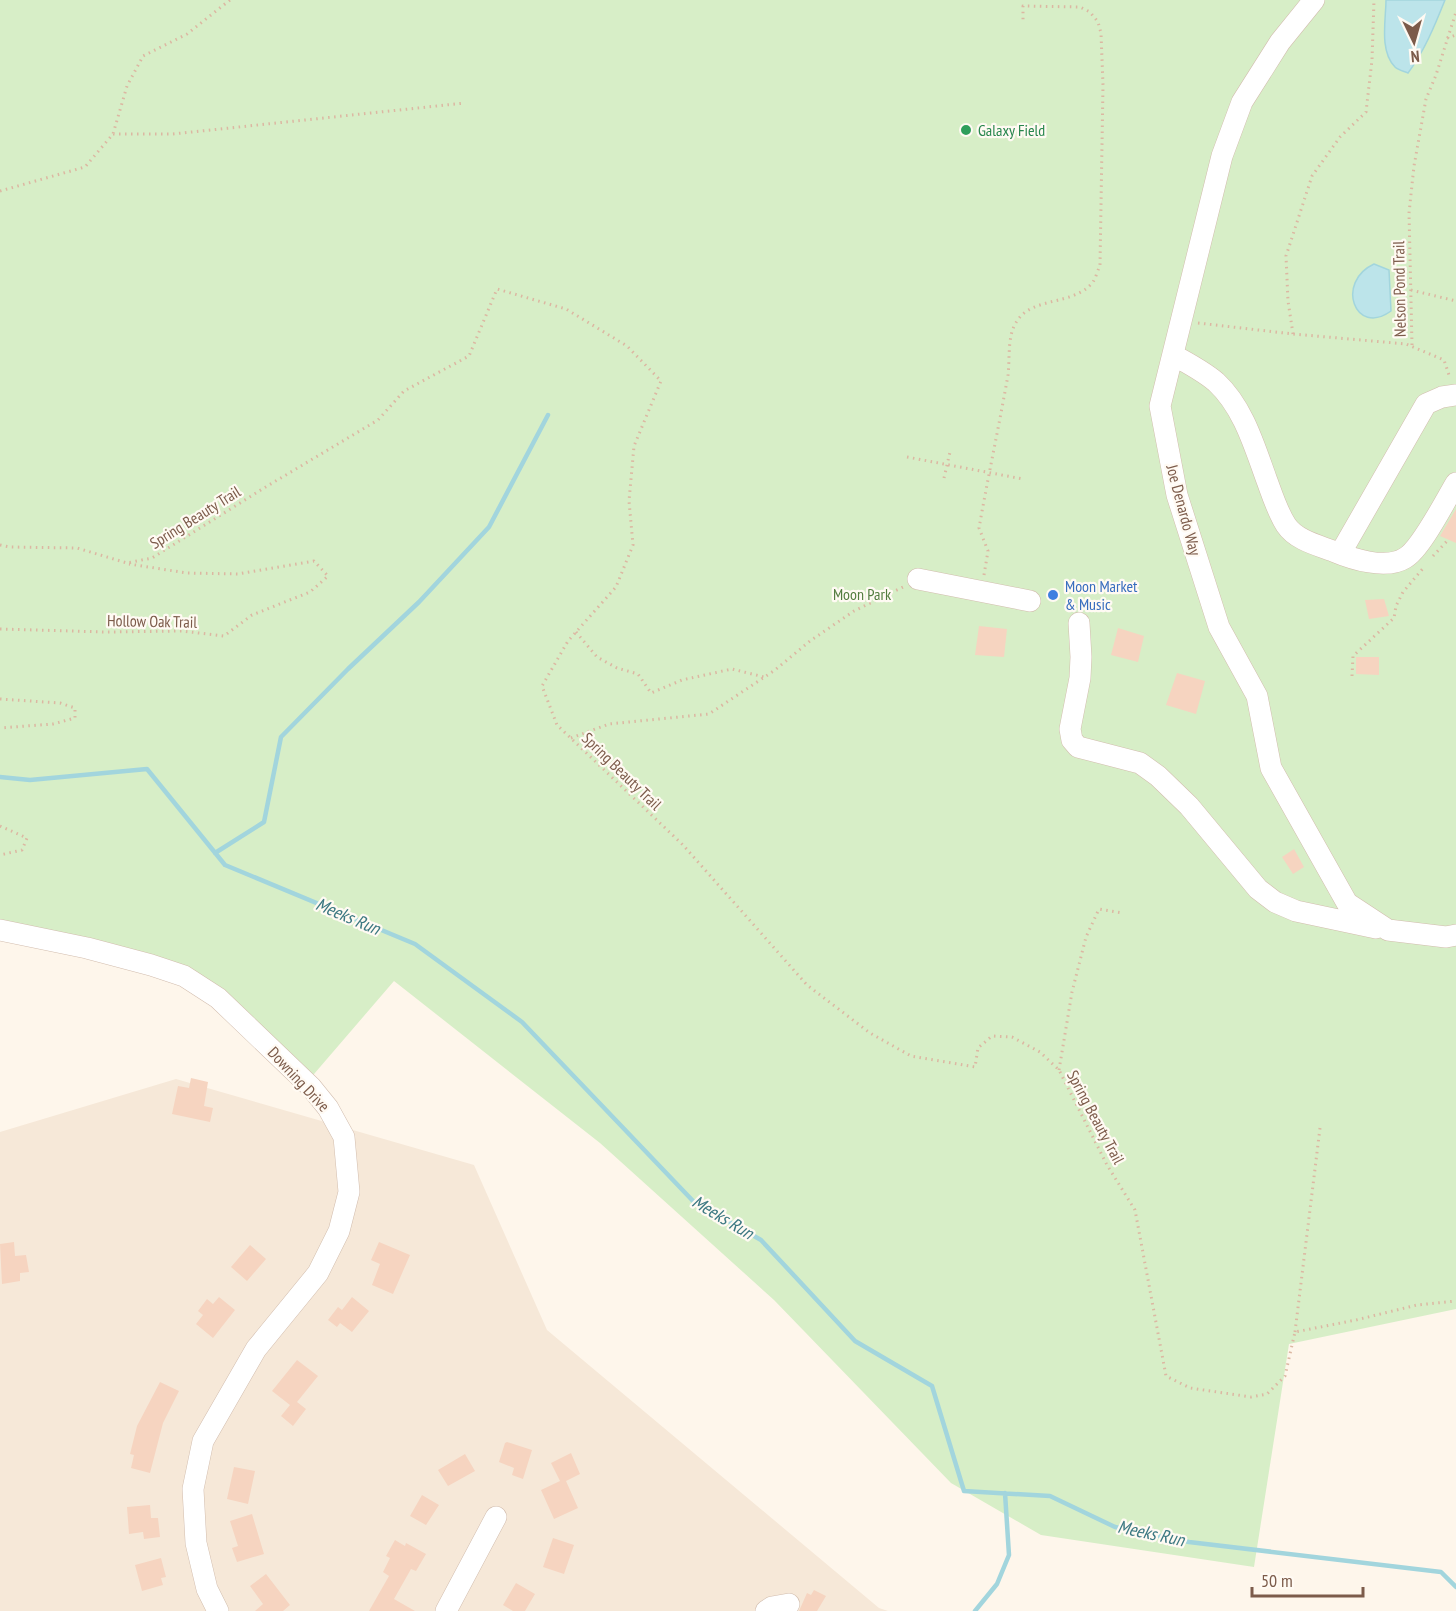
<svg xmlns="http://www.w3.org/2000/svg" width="1456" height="1611" font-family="'PT Sans Narrow',sans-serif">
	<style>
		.residential { fill: #f6e8d8 }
		.green { fill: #d7eec7 }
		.water { fill: #bce4ea; stroke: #a2d5dd; stroke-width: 1.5 }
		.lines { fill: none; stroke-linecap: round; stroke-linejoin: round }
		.stream { stroke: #a2d5dd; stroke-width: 4.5 }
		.building { fill: #f6d4c0 }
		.minor-casing { stroke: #d2bdae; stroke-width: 22 }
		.path { stroke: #dcb7a2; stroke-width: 3; stroke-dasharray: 1.5 4.5; stroke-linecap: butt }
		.minor { stroke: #fff; stroke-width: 21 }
		.leisure-dot { fill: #2e9e5b; stroke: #fffaf3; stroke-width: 2 }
		.shop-dot { fill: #3f7fe0; stroke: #fffaf3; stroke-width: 2 }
		.labels { text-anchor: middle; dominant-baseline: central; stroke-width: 4.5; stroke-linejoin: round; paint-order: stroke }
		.leisure-label { font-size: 16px; fill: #27864d; stroke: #fffaf3; text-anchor: start }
		.street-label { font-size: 16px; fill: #7c5b4a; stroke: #fffaf3 }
		.shop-label { font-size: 16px; fill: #366cbe; stroke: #fffaf3; text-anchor: start }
		.park-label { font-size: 16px; fill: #527c3e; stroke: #fffaf3 }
		.water-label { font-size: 18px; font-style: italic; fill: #3c7882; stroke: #fffaf3 }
	</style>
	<rect width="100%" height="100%" fill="#fef6eb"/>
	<path class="residential" d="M176 1079 474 1165 547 1330 879 1608 888 1611H0V1132Z"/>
	<path class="green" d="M0 0H1456V1309L1289 1344 1254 1567 1041 1535 951 1483 774 1300 600 1143 394 981 302 1088 167 965 0 936Z"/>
	<path class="water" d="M1386 0H1445C1435 25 1424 52 1408 73 1403 71 1398 70 1395 67 1379 51 1386 19 1386 0Z
		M1374 264 1389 270 1391 311C1355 337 1335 282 1374 264Z"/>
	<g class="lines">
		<path class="stream" d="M0 777 30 780 147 769 225 865 415 944 522 1022 693 1201 761 1240 855 1341 932 1386 964 1491 1050 1496 1115 1527 1189 1542 1441 1572 1456 1587
			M215 853 264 822 281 737 348 669 419 602 489 527 548 415
			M975 1611 997 1584 1009 1555 1005 1493"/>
	</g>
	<path class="building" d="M1456 509V543L1440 536Z
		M1384 599 1389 616 1369 619 1365 600Z
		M979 626 1007 629 1004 657 975 655Z
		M1118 628 1144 636 1138 662 1111 655Z
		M1356 657H1379V675L1356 674Z
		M1177 673 1205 681 1196 714 1166 705Z
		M1294 849 1304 867 1293 874 1282 857Z
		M191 1078 208 1082 204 1106 213 1108 210 1122 172 1114 178 1086 189 1088Z
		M14 1242 15 1256 26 1255 29 1272 20 1273V1281L2 1284 0 1244Z
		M379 1242 410 1255 393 1294 372 1285 380 1264 371 1260Z
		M250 1245 266 1259 247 1281 231 1267Z
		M219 1297 235 1310 213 1338 196 1324 203 1315 198 1311 207 1299 213 1304Z
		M352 1297 369 1311 352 1332 340 1323 337 1327 328 1320 338 1307 342 1310Z
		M297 1360 318 1376 297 1402 306 1409 293 1426 281 1416 290 1405 272 1391Z
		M160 1382 179 1391 163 1423 150 1473 131 1468 134 1455 130 1454 137 1426Z
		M507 1442 532 1450 523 1479 512 1475 514 1468 499 1462 505 1443Z
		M571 1453 580 1474 566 1481 578 1508 554 1519 541 1490 560 1481 551 1463Z
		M465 1454 475 1471 448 1486 438 1470Z
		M234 1467 255 1471 248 1504 227 1499Z
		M422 1495 439 1505 426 1525 410 1516Z
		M150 1505 151 1518H158L160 1537 144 1539 143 1532 129 1534 127 1507Z
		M252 1514 264 1554 237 1562 232 1548 238 1546 230 1521Z
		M553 1538 574 1545 564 1574 543 1567Z
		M395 1540 405 1546 406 1543 426 1554 416 1571 411 1569 394 1599 415 1611H369L389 1576 383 1572 390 1558 386 1556Z
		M161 1558 166 1577 161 1578 163 1585 142 1591 135 1565Z
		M266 1574 290 1605 283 1611H255L263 1604 250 1586Z
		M516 1583 535 1594 525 1611H513L503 1605Z
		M814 1590 826 1596 817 1611H799L807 1593 811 1595Z"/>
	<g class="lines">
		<defs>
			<path id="minor" d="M1314 0 1280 42 1242 102 1222 156 1160 406 1177 495 1219 627 1257 696 1271 768 1347 903 1388 930 1446 937 1456 935
				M1173 355C1188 363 1203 371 1216 382 1243 407 1254 445 1266 478 1272 494 1277 511 1286 525 1296 540 1317 545 1333 551 1352 559 1386 570 1405 558 1421 549 1445 501 1456 483
				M1340 554 1426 404 1442 397 1456 395
				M918 579 1030 601
				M1079 623 1081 657 1080 678 1070 729 1072 740 1078 747 1140 763 1158 776 1189 806 1258 889 1275 902 1296 911 1376 928
				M0 930 87 948 151 965 184 976 218 998 311 1087 328 1108 344 1137 349 1192 339 1231 318 1273 256 1349 203 1441 193 1489 196 1543 207 1589 218 1611
				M446 1611 496 1517
				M766 1611 772 1607 789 1604"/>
		</defs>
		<use href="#minor" class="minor-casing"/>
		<path class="path" d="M1447 38 1456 35
			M113 134H173L465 103
			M0 191 85 167 113 134 127 86 143 56 187 34 230 0
			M1411 290 1456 301
			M1198 323 1293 334 1406 344 1444 360 1450 378
			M1293 334 1288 301 1286 256 1312 176 1340 137 1366 112 1372 60 1374 0
			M1412 345 1409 213 1414 166 1426 99 1436 75 1456 12
			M907 457 1023 479
			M944 478 950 452
			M0 545 10 547 77 548 127 563 152 558 264 488 378 420 404 391 469 356 497 289 566 309 627 346 661 381 634 446 629 501 633 545 616 587 568 641 542 686 557 725 683 845 807 985 870 1033 911 1056 975 1067 978 1048 992 1036 1012 1037 1040 1052 1059 1070 1107 1165 1135 1210 1166 1376 1190 1388 1251 1397 1267 1394 1285 1376 1295 1332 1356 1320 1417 1305 1456 1301
			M1433 556 1448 540
			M984 575 988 551 979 528C988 477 999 426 1008 375 1010 358 1007 335 1017 321 1033 296 1074 306 1093 282 1096 277 1098 270 1100 265L1103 85 1101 33 1098 22 1090 12 1080 7 1023 6V20
			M0 629 106 632 182 631 224 636 252 615 310 592 328 576 314 561 238 574 187 573 129 564
			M576 632 597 657 617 668 638 674 651 693 682 680 732 669 764 677
			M1352 676 1353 656 1394 618 1396 606 1403 592 1425 566
			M0 699 60 703 75 708V718L53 724 0 728
			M571 738 609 724 709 714 775 670 810 641 854 611 903 587
			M0 826 27 838 22 850 0 855
			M1059 1070 1072 992 1086 937 1099 909 1122 913
			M1295 1332 1320 1128"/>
		<use href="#minor" class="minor"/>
	</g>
	<circle class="leisure-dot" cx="966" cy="130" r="6"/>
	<circle class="shop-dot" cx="1053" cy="595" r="6"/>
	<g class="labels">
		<g class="leisure-label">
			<text x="978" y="130">Galaxy Field</text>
		</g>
		<g class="street-label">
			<text transform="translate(1399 289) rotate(-91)">Nelson Pond Trail</text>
			<text transform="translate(1184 510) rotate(75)">Joe Denardo Way</text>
			<text transform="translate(195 517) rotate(-32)">Spring Beauty Trail</text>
			<text transform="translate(152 621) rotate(1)">Hollow Oak Trail</text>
			<text transform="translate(622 771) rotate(44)">Spring Beauty Trail</text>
			<text transform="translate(299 1079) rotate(47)">Downing Drive</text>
			<text transform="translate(1096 1117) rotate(62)">Spring Beauty Trail</text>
		</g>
		<g class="shop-label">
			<text x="1065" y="586">Moon Market<tspan x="1065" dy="18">&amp; Music</tspan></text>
		</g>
		<g class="park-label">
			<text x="862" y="594">Moon Park</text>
		</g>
		<g class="water-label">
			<text transform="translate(348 916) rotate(23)">Meeks Run</text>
			<text transform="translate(723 1217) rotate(31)">Meeks Run</text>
			<text transform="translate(1151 1533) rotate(12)">Meeks Run</text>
		</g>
	</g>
	<g transform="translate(1414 42) rotate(175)" stroke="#fffaf3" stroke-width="4.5" paint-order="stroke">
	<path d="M0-4.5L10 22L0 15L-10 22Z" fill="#7c5b4a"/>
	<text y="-9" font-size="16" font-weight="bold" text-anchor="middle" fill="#7c5b4a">N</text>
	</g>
	<path d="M1252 1587v9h111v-9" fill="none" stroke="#7c5b4a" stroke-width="3"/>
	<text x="1261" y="1587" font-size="18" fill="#7c5b4a" stroke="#fffaf3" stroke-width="4.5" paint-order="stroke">50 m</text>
</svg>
